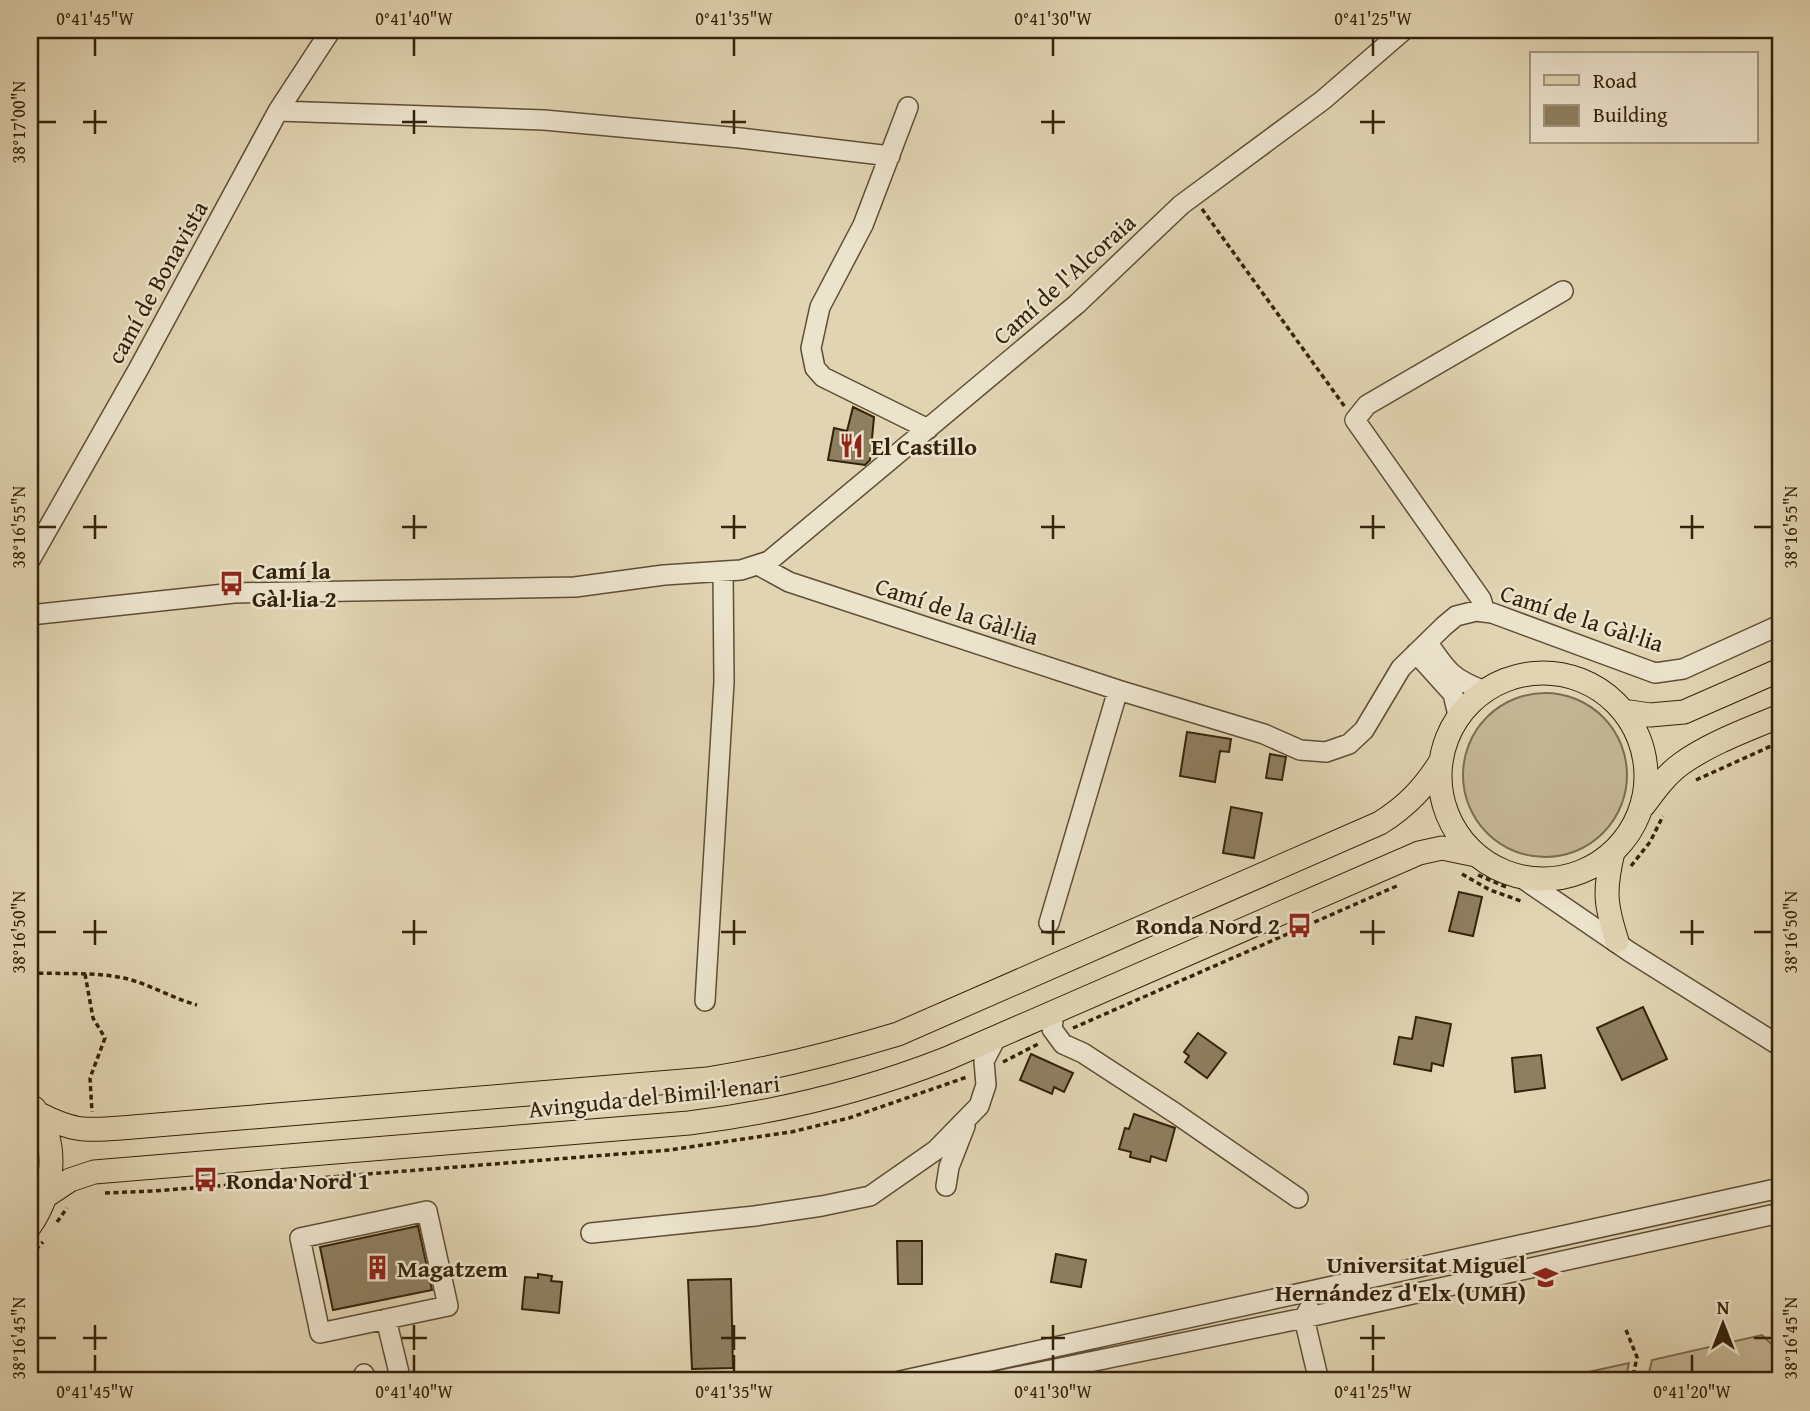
<svg xmlns="http://www.w3.org/2000/svg" width="1810" height="1411" font-family="'Gentium Book Plus',serif">
	<style>
		.green { fill: #c4b695; stroke: #7c6c50; stroke-width: 2 }
		.building { fill: #8e7f61; stroke: #34220a; stroke-width: 2 }
		.lines { fill: none; stroke-linecap: round; stroke-linejoin: round }
		.minor-casing { stroke: #5f4e34; stroke-width: 22 }
		.major-casing { stroke: #34220a; stroke-width: 25 }
		.path { stroke: #34220a; stroke-width: 3.5; stroke-dasharray: 5 3.5; stroke-linecap: butt }
		.minor { stroke: #ece3cd; stroke-width: 19 }
		.major { stroke: #e1d4b2; stroke-width: 23 }
		.ticks { fill: none; stroke: #34220a; stroke-width: 2.5 }
		.labels { text-anchor: middle; dominant-baseline: central; stroke-width: 5; stroke-linejoin: round; paint-order: stroke }
		.street-label { font-size: 24px; fill: #34220a; stroke: #ece3cd }
		.poi-label { font-size: 24px; font-weight: bold; fill: #34220a; stroke: #ece3cd; text-anchor: start }
		.neatline { fill: none; stroke: #34220a; stroke-width: 2.5 }
		.ticks-label { font-size: 18px; text-anchor: middle; fill: #34220a }
	</style>
	<rect width="100%" height="100%" fill="#e1d4b2"/>
	<filter id="stains"><feTurbulence type="fractalNoise" baseFrequency=".00286" numOctaves="4"/><feColorMatrix values="0 0 0 0 .2 0 0 0 0 .09 0 0 0 0 .02 0 0 0 .5 -.17"/></filter>
	<radialGradient id="worn" r=".72"><stop offset=".6" stop-color="#630" stop-opacity="0"/><stop offset="1" stop-color="#630" stop-opacity=".3"/></radialGradient>
	<path class="green" d="M1463 775a82 82 0 1 1 164 0a82 82 0 1 1-164 0Z
		M1762 1335 1780 1352V1381H1647L1652 1360Z
		M1629 1363 1625 1381H1547Z"/>
	<path class="building" d="M853 407 874 417 870 460 865 465 828 460 834 428 847 431Z
		M1187 732 1231 739 1229 752 1220 751 1215 782 1180 776Z
		M1270 754 1286 757 1282 780 1266 778Z
		M1231 807 1262 813 1254 858 1223 853Z
		M1459 892 1482 897 1473 936 1449 931Z
		M1643 1007 1667 1059 1622 1080 1597 1028Z
		M1416 1017 1451 1024 1443 1066 1432 1063 1431 1071 1394 1064 1399 1037 1412 1039Z
		M1198 1033 1226 1053 1207 1078 1185 1062 1189 1056 1184 1052Z
		M1031 1054 1073 1073 1064 1092 1054 1087 1052 1094 1020 1080Z
		M1541 1055 1545 1088 1515 1092 1512 1058Z
		M1134 1114 1175 1128 1166 1161 1151 1156 1150 1162 1130 1157 1131 1152 1119 1149 1125 1128 1129 1129Z
		M418 1226 432 1290 333 1310 320 1247Z
		M897 1241H922V1284H898Z
		M1056 1254 1086 1260 1081 1287 1051 1282Z
		M538 1274 552 1276 551 1281 562 1282 559 1313 522 1309 525 1277 538 1278Z
		M731 1279 733 1368 692 1369 688 1280Z"/>
	<g class="lines">
		<defs>
			<path id="minor" d="M908 107 863 225 820 307 811 348 815 368 823 377 928 429
				M278 111 544 120 740 138 890 156
				M30 560 139 368 278 111 331 30
				M758 565 789 582 1118 690 1264 734 1300 750 1326 752 1349 744 1364 730 1401 668 1444 626 1456 616 1476 611 1492 613 1655 673 1683 669 1780 625
				M1485 612 1481 599 1355 420 1367 405 1563 291
				M30 615 234 593 575 587 664 575 741 570 769 561 1077 304 1181 205 1323 100 1404 30
				M1428 643C1447 671 1452 679 1485 691
				M1416 653 1453 694 1458 715
				M1519 876 1630 952 1780 1046
				M1049 923 1118 690
				M705 1001 724 682 723 572
				M1054 1012 1052 1029 1063 1044 1083 1053 1175 1113 1298 1198
				M946 1186 949 1167 965 1126
				M427 1211 448 1306 320 1333 300 1238Z
				M591 1233 755 1216 822 1206 870 1196 936 1150 979 1106 986 1085 984 1061 996 1038
				M1309 1309 1304 1318 1318 1377
				M386 1319 401 1381
				M364 1374 367 1381
				M900 1381 1780 1188
				M997 1381 1304 1318 1780 1213"/>
			<path id="major" d="M1440 776a103 103 0 1 1 206 0a103 103 0 1 1-206 0Z
				M1623 711 1650 715 1684 712 1780 670
				M1644 805C1655 790 1666 775 1681 764 1710 743 1747 730 1780 716
				M1613 852C1604 890 1605 904 1617 941
				M39 1114C73 1131 84 1131 121 1128L707 1079C772 1069 835 1053 898 1034L1380 823C1407 806 1424 788 1441 761
				M46 1196 70 1180 94 1172 689 1123C778 1112 862 1092 946 1059L1419 853 1442 848 1476 855
				M30 1226C54 1191 60 1144 34 1108"/>
		</defs>
		<use href="#minor" class="minor-casing"/>
		<use href="#major" class="major-casing"/>
		<path class="path" d="M1202 209 1345 407
			M1696 780 1780 742
			M1631 866 1650 842 1663 816
			M1462 874 1490 890 1521 901
			M1478 875 1506 887
			M30 973C61 974 94 972 124 978 149 984 172 998 197 1005
			M85 974 93 1018 105 1038 90 1078 92 1112
			M1073 1028 1399 885
			M1003 1062 1040 1043
			M105 1193 154 1191 670 1150 791 1132 849 1118 967 1077
			M57 1222 67 1208
			M30 1256 43 1242
			M1626 1330 1637 1357 1632 1381"/>
		<use href="#minor" class="minor"/>
		<use href="#major" class="major"/>
	</g>
	<path class="ticks" d="M95 38V56M414 38V56M734 38V56M1053 38V56M1373 38V56M95 110V134M414 110V134M734 110V134M1053 110V134M1373 110V134M38 122H56M83 122H107M402 122H427M721 122H746M1041 122H1065M1360 122H1385M95 515V539M414 515V539M734 515V539M1053 515V539M1373 515V539M1692 515V539M38 527H56M83 527H107M402 527H427M721 527H746M1041 527H1065M1360 527H1385M1680 527H1704M1754 527H1772M95 920V945M414 920V945M734 920V945M1053 920V945M1373 920V945M1692 920V945M38 932H56M83 932H107M402 932H427M721 932H746M1041 932H1065M1360 932H1385M1680 932H1704M1754 932H1772M95 1325V1350M414 1325V1350M734 1325V1350M1053 1325V1350M1373 1325V1350M38 1338H56M83 1338H107M402 1338H427M721 1338H746M1041 1338H1065M1360 1338H1385M1754 1338H1772M95 1355V1372M414 1355V1372M734 1355V1372M1053 1355V1372M1373 1355V1372M1692 1355V1372"/>
	<defs>
		<symbol id="restaurant-bare" viewBox="-9 -9 18 18"><path d="M-5-6h1v4h1v-4h1v4h1v-4h1v5L-1.5 .5V6h-2V.5L-5-1ZM5-6V6H3V1.5H1.5Q1.5-4 5-6Z" fill="#8f2418" stroke="#ece3cd" stroke-width="2.5" paint-order="stroke"/></symbol>
		<symbol id="bus-bare" viewBox="-9 -9 18 18"><path d="M-5-6H5V4H4V6H2V4H-2V6H-4V4H-5ZM-3.5-4V0h7V-4ZM-3.5 1.2v1.5H-2V1.2ZM2 1.2v1.5H3.5V1.2Z" fill="#8f2418" stroke="#ece3cd" stroke-width="2.5" paint-order="stroke"/></symbol>
		<symbol id="building-bare" viewBox="-9 -9 18 18"><path d="M-4-6H4V6H1V3H-1V6H-4ZM-2.5-4.3h1.7v1.8h-1.7ZM.8-4.3h1.7v1.8H.8ZM-2.5-1h1.7V.8h-1.7ZM.8-1h1.7V.8H.8Z" fill="#8f2418" stroke="#ece3cd" stroke-width="2.5" paint-order="stroke"/></symbol>
		<symbol id="university-bare" viewBox="-9 -9 18 18"><path d="M0-5L7-2L0 1L-7-2ZM-4 1L0 2.5L4 1V4Q0 6-4 4Z" fill="#8f2418" stroke="#ece3cd" stroke-width="2.5" paint-order="stroke"/></symbol>
	</defs>
	<g fill-rule="evenodd">
		<use href="#restaurant-bare" x="834" y="428" width="35" height="35"/>
		<use href="#bus-bare" x="214" y="566" width="35" height="35"/>
		<use href="#bus-bare" x="1282" y="908" width="35" height="35"/>
		<use href="#bus-bare" x="188" y="1162" width="35" height="35"/>
		<use href="#building-bare" x="360" y="1250" width="35" height="35"/>
		<use href="#university-bare" x="1528" y="1260" width="35" height="35"/>
	</g>
	<g class="labels">
		<g class="street-label">
			<text transform="translate(1064 279) rotate(-42)">Camí de l'Alcoraia</text>
			<text transform="translate(157 282) rotate(-61)">camí de Bonavista</text>
			<text transform="translate(957 611) rotate(18)">Camí de la Gàl·lia</text>
			<text transform="translate(1582 618) rotate(18)">Camí de la Gàl·lia</text>
			<text transform="translate(654 1096) rotate(-6)">Avinguda del Bimil·lenari</text>
		</g>
		<g class="poi-label">
			<text x="871" y="446">El Castillo</text>
			<text x="252" y="570">Camí la<tspan x="252" dy="28">Gàl·lia 2</tspan></text>
			<text x="1280" y="925" text-anchor="end">Ronda Nord 2</text>
			<text x="226" y="1180">Ronda Nord 1</text>
			<text x="1526" y="1264" text-anchor="end">Universitat Miguel<tspan x="1526" dy="28">Hernández d'Elx (UMH)</tspan></text>
			<text x="397" y="1268">Magatzem</text>
		</g>
	</g>
	<rect width="1810" height="1411" fill="none" stroke="#e1d4b2" stroke-width="77"/>
	<rect x="1530" y="52" width="228" height="91" fill="#ece3cd" stroke="#a2967f" stroke-width="2"/>
	<rect x="1544" y="75" width="35" height="10" fill="#e1d4b2" stroke="#a2967f" stroke-width="2"/>
	<text x="1593" y="88" font-size="21" fill="#34220a">Road</text>
	<rect x="1544" y="105" width="35" height="21" fill="#8e7f61" stroke="#a2967f" stroke-width="2"/>
	<text x="1593" y="122" font-size="21" fill="#34220a">Building</text>
	<g transform="translate(1723 1324)" stroke="#ece3cd" stroke-width="5" paint-order="stroke">
	<path d="M0-5L12 26L0 18L-12 26Z" fill="#34220a"/>
	<text y="-10" font-size="19" font-weight="bold" text-anchor="middle" fill="#34220a">N</text>
	</g>
	<rect x="38" y="38" width="1734" height="1334" class="neatline"/>
	<g class="ticks-label">
		<text x="95" y="25">0°41'45"W</text>
		<text x="414" y="25">0°41'40"W</text>
		<text x="734" y="25">0°41'35"W</text>
		<text x="1053" y="25">0°41'30"W</text>
		<text x="1373" y="25">0°41'25"W</text>
		<text transform="translate(19 122) rotate(-90)" y="6">38°17'00"N</text>
		<text transform="translate(19 527) rotate(-90)" y="6">38°16'55"N</text>
		<text transform="translate(1791 527) rotate(-90)" y="6">38°16'55"N</text>
		<text transform="translate(19 932) rotate(-90)" y="6">38°16'50"N</text>
		<text transform="translate(1791 932) rotate(-90)" y="6">38°16'50"N</text>
		<text transform="translate(19 1338) rotate(-90)" y="6">38°16'45"N</text>
		<text transform="translate(1791 1338) rotate(-90)" y="6">38°16'45"N</text>
		<text x="95" y="1398">0°41'45"W</text>
		<text x="414" y="1398">0°41'40"W</text>
		<text x="734" y="1398">0°41'35"W</text>
		<text x="1053" y="1398">0°41'30"W</text>
		<text x="1373" y="1398">0°41'25"W</text>
		<text x="1692" y="1398">0°41'20"W</text>
	</g>
	<rect width="100%" height="100%" filter="url(#stains)"/>
	<rect width="100%" height="100%" fill="url(#worn)"/>
</svg>
